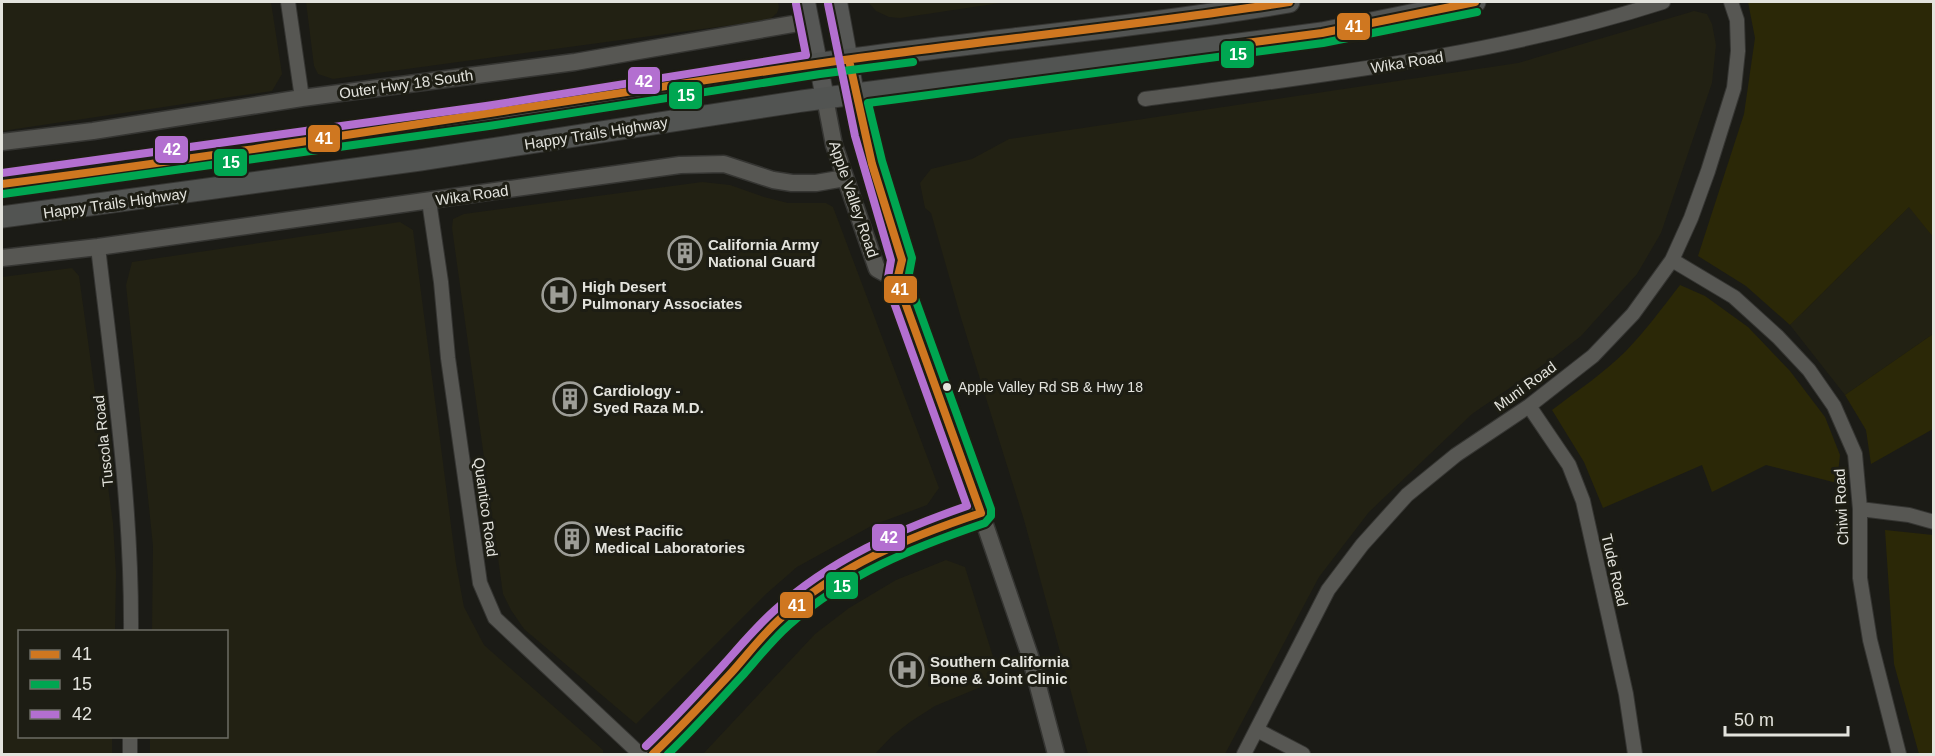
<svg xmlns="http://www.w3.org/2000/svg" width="1935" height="756" font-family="Helvetica,sans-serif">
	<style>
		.built { fill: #222113 }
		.grass { fill: #2b2807 }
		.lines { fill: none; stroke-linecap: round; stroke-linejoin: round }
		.minor-casing { stroke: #353532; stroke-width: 16 }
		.tertiary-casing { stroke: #353532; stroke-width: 19 }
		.secondary-casing { stroke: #353532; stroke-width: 20 }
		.primary-casing { stroke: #353532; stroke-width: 23 }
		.minor { stroke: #575753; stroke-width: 14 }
		.tertiary { stroke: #575753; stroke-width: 16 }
		.secondary { stroke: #565755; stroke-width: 18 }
		.primary { stroke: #525452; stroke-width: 21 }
		.bus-1-casing { stroke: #1d1d14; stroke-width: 12 }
		.bus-2-casing { stroke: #1d1d14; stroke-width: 12 }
		.bus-3-casing { stroke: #1d1d14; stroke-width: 12 }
		.bus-1 { stroke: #cf7720; stroke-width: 8 }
		.bus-2 { stroke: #00a651; stroke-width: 8 }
		.bus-3 { stroke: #b36fd0; stroke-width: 8 }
		.bus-dot { fill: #e3e3dd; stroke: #1d1d14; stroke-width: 2 }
		.labels { text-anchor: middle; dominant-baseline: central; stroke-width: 6; stroke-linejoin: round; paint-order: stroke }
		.bus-label { font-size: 14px; fill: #e3e3dd; stroke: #1d1d14; text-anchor: start }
		.street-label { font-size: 15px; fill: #e3e3dd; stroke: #1d1d14 }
		.poi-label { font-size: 15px; font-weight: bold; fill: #e3e3dd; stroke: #1d1d14; text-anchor: start }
		.line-badge { stroke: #1d1d14; stroke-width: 2 }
		.badge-label { font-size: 16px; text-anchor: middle; font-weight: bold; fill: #fff }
	</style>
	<rect width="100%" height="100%" fill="#1b1b16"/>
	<path class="built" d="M2 2H271L282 74 272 91 2 131Z
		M306 2H778L779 7 777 13 769 20 333 79 318 74 314 66Z
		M868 2H1007L900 18 889 17 876 11Z
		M1694 11 1707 14 1712 24 1716 45 1712 83 1661 233 1637 274 1581 336 1553 358 1472 414 1369 512 1319 577 1225 754H1088L1024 520 961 318 931 213 925 208 920 183 931 169 972 159 1009 139 1518 63Z
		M702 182 730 185 764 197 788 203H826L833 207 939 488 927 505 873 525 797 567 766 594 636 724 524 629 511 610 503 594 452 228 453 219 464 214Z
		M1910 206 1933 237V334L1845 395 1790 325Z
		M400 222 413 230 456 564 464 607 484 645 603 750V754H150V737L226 736V632L152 631 153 546 126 285 132 262Z
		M72 268 79 276 113 523 116 574 115 631 20 632V736L112 737V754H2V277Z
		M946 560 965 567 1000 679 935 706 910 722 891 737 875 754H703L815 634 849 608 896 580Z"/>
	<path class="grass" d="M1748 2H1933V237L1909 207 1790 325 1746 286 1698 256 1744 114 1755 38Z
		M1680 285 1705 296 1748 327 1790 371 1825 417 1840 455 1837 483 1766 465 1712 492 1702 465 1603 508 1584 462 1552 410C1577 391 1604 373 1626 351 1646 330 1663 307 1680 285Z
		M1933 334V429L1871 464 1866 430 1845 395Z
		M1885 530 1933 535V754H1919L1894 664Z"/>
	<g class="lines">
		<defs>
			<path id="minor" d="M288 2 302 98
				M1145 99C1320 75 1495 56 1663 2
				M429 201 441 282 448 358 480 583 495 618 640 754
				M98 247C113 375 132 503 131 632
				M1672 260 1734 297 1778 337 1809 370 1834 406 1855 454 1860 509V578L1870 640 1899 754
				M1529 406 1569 465 1583 501 1626 694 1635 754
				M1860 509 1909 515 1934 522
				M1257 730 1303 754
				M130 754V736
				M1244 754 1328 590 1362 545 1407 495 1456 455 1529 406 1593 356 1633 314 1672 260 1691 218 1708 171 1734 88 1738 51 1737 20 1731 2"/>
			<path id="tertiary" d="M855 94 872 164 902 260 897 280 981 513 1030 656 1056 754
				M825 98 834 145 877 269 897 280
				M2 142 93 131 302 98 575 62 810 21
				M2 258 98 247 680 165 724 164 773 180 792 183H816L845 178
				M653 754C677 731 700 707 722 682 742 661 760 638 781 618 837 566 910 536 981 513"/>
			<path id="secondary" d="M806 2 825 98
				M838 2 855 94"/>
			<path id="primary" d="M2 184C276 150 549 104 822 63 977 41 1134 28 1289 2
				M2 217 420 160 802 101 1322 33 1475 2"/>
		</defs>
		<use href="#minor" class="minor-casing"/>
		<use href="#tertiary" class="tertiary-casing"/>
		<use href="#secondary" class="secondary-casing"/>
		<use href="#primary" class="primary-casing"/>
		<use href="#minor" class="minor"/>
		<use href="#tertiary" class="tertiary"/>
		<use href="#secondary" class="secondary"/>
		<use href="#primary" class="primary"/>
		<defs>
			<path id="bus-1" d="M1231 45 1322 33 1475 2
				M849 60 872 164 902 260 897 280 981 513
				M2 184C276 149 549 102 823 63 978 41 1134 26 1289 2
				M653 754C680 728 706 700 732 672 748 654 763 634 781 618 838 566 909 537 981 513"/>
			<path id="bus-2" d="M3 194 489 126 820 74 913 62
				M668 754C694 729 718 702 743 675 758 658 772 640 789 625 846 574 915 547 985 523L991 516V509L908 279 912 258 882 161 868 103 1323 43 1477 12"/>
			<path id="bus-3" d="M2 173 486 106 806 55 796 4
				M646 746C673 720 699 692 725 663 741 645 757 626 775 610 830 560 898 530 967 506L887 283 891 260 855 136 828 4"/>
		</defs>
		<use href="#bus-1" class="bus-1-casing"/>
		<use href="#bus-2" class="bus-2-casing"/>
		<use href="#bus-3" class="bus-3-casing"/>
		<use href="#bus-1" class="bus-1"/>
		<use href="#bus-2" class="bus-2"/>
		<use href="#bus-3" class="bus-3"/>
	</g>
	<defs>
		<symbol id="building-ring" viewBox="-11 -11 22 22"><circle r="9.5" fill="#1d1d14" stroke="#9d9d97" stroke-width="1.5"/><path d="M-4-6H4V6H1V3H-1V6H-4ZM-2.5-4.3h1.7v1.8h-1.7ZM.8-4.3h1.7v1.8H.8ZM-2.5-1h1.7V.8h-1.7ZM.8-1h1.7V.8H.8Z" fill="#9d9d97"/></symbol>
		<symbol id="hospital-ring" viewBox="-11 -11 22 22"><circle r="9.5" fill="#1d1d14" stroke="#9d9d97" stroke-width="1.5"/><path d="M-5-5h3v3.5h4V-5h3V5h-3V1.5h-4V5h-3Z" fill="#9d9d97"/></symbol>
	</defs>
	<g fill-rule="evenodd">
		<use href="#building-ring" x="666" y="234" width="38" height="38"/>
		<use href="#hospital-ring" x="540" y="276" width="38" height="38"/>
		<use href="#building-ring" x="551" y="380" width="38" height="38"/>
		<use href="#building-ring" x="553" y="520" width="38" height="38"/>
		<use href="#hospital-ring" x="888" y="651" width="38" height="38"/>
	</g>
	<circle class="bus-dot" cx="947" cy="387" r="5"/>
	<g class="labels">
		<g class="bus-label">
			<text x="958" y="387">Apple Valley Rd SB &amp; Hwy 18</text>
		</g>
		<g class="street-label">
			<text transform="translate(1407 62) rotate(-9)">Wika Road</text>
			<text transform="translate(406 84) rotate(-8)">Outer Hwy 18 South</text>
			<text transform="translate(596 133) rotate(-9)">Happy Trails Highway</text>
			<text transform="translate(472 195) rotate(-8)">Wika Road</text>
			<text transform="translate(854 199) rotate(71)">Apple Valley Road</text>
			<text transform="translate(115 203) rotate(-8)">Happy Trails Highway</text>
			<text transform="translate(1525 386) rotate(-36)">Muni Road</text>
			<text transform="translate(103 441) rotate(-96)">Tuscola Road</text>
			<text transform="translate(486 507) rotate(82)">Quantico Road</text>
			<text transform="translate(1841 507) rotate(-93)">Chiwi Road</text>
			<text transform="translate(1615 570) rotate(77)">Tude Road</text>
		</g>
		<g class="poi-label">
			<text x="708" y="244">California Army<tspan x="708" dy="17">National Guard</tspan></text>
			<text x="582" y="286">High Desert<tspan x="582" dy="17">Pulmonary Associates</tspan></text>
			<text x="593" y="390">Cardiology -<tspan x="593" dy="17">Syed Raza M.D.</tspan></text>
			<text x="595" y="530">West Pacific<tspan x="595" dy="17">Medical Laboratories</tspan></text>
			<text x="930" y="661">Southern California<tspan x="930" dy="17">Bone &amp; Joint Clinic</tspan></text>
		</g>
	</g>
	<g class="line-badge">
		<rect x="1336" y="12" width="35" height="29" rx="6" fill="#cf7720"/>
		<rect x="1220" y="40" width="35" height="29" rx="6" fill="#00a651"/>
		<rect x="627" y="66" width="34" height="29" rx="6" fill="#b36fd0"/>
		<rect x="668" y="81" width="35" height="29" rx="6" fill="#00a651"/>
		<rect x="307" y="124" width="34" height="29" rx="6" fill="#cf7720"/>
		<rect x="154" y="135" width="35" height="29" rx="6" fill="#b36fd0"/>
		<rect x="213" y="148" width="35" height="29" rx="6" fill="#00a651"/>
		<rect x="883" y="275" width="35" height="29" rx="6" fill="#cf7720"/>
		<rect x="871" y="523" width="35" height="29" rx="6" fill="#b36fd0"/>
		<rect x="825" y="571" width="34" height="29" rx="6" fill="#00a651"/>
		<rect x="779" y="591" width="35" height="28" rx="6" fill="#cf7720"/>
	</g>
	<g class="badge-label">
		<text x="1354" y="32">41</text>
		<text x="1238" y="60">15</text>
		<text x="644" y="87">42</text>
		<text x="686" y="101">15</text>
		<text x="324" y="144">41</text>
		<text x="172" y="155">42</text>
		<text x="231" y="168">15</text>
		<text x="900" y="295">41</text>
		<text x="889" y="543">42</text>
		<text x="842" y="592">15</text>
		<text x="797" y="611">41</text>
	</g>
	<rect width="1935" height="756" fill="none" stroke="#e3e3dd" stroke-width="6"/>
	<rect x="18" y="630" width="210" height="108" fill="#1d1d14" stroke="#6c6c64" stroke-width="1.5"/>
	<rect x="30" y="650" width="30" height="9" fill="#cf7720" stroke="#6c6c64" stroke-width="1.5"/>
	<text x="72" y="660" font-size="18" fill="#e3e3dd">41</text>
	<rect x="30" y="680" width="30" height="9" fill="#00a651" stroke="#6c6c64" stroke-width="1.5"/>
	<text x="72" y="690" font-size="18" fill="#e3e3dd">15</text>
	<rect x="30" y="710" width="30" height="9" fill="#b36fd0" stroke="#6c6c64" stroke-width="1.5"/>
	<text x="72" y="720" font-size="18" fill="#e3e3dd">42</text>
	<path d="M1725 726v9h123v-9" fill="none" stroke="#e3e3dd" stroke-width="3"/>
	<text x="1734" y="726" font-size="18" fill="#e3e3dd" stroke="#1d1d14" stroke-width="4.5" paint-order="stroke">50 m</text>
</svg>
